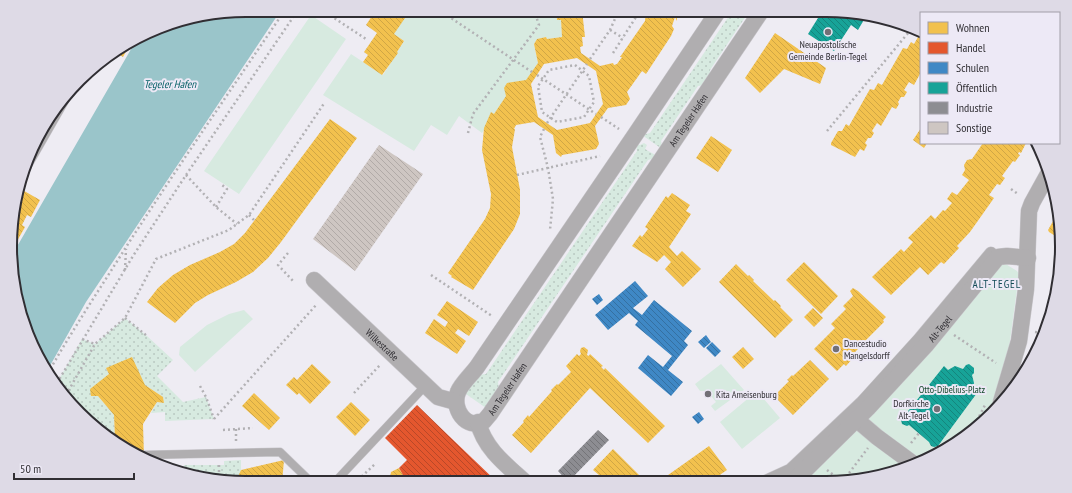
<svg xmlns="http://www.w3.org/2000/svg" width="1072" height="493" font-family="'PT Sans Narrow',sans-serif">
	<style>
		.grass { fill: url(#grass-dots) }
		.green { fill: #d7eae0 }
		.water { fill: #9ac5ca }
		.homes { fill: url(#homes-back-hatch); fill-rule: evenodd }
		.shops { fill: url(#shops-back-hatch) }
		.schools { fill: url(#schools-back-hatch) }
		.public { fill: url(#public-back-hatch) }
		.industry { fill: url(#industry-back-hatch) }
		.building { fill: url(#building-back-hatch) }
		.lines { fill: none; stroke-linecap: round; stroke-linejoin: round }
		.service-casing { stroke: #c9c7cc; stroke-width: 9 }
		.pedestrian-casing { stroke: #c9c7cc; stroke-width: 13 }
		.minor-casing { stroke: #c9c7cc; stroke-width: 17 }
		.path { stroke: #b2b1b4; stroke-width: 2.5; stroke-dasharray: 2 3; stroke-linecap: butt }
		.service { stroke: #b0aeb0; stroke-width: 8 }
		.pedestrian { stroke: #b0aeb0; stroke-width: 12 }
		.minor { stroke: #b0aeb0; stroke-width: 16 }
		.poi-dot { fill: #727076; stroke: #ede9f6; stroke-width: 1.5 }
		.labels { text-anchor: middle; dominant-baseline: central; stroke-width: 4; stroke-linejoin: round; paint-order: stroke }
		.poi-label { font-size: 10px; fill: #302e33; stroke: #ede9f6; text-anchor: start }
		.street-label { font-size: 10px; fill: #302e33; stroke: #ede9f6 }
		.park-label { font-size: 10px; fill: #164a2d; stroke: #ede9f6 }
		.water-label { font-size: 11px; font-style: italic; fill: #005e64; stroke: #ede9f6 }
		.neighbourhood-label { font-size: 11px; letter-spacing: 1px; fill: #114a56; stroke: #ede9f6 }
		.rim { fill: none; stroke: #302e33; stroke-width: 2 }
	</style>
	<defs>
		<pattern id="grass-dots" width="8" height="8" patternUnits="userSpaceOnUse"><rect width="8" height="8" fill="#d7eae0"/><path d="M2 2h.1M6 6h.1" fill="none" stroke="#b9c9c1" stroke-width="1.8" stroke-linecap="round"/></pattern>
		<pattern id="homes-back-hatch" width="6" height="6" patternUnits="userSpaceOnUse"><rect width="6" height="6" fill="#f2c14e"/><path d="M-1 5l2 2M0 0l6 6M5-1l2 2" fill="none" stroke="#d0a645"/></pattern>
		<pattern id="shops-back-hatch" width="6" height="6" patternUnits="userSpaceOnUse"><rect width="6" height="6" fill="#e4572e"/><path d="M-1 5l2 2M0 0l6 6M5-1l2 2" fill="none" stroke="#b94828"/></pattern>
		<pattern id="schools-back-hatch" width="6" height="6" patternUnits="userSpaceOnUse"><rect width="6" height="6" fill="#3f88c5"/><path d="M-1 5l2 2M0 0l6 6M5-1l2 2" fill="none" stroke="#3570a1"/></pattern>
		<pattern id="public-back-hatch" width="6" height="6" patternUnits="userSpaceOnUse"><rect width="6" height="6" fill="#17a398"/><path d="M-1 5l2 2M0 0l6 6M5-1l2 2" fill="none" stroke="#15857d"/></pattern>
		<pattern id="industry-back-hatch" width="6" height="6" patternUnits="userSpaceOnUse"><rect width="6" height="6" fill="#8d8d92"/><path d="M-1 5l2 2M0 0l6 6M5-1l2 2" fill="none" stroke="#747478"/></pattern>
		<pattern id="building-back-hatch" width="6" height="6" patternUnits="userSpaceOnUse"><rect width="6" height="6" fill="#cec6c2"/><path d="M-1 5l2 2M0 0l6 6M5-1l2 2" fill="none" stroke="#b1aaa7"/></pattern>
	</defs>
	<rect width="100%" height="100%" fill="#eeecf3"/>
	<path class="grass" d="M733 10H750L710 70 711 77 705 85 698 86 661 141 662 149 642 135 650 133Z
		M644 143 647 145 645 149 657 156 655 158 648 160 498 382 499 389 486 408 466 394 478 375 486 374 637 151 636 144 640 145Z
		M125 318 147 336 173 360 157 376 183 402 206 397 214 419 165 421V412L151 413 157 402 164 403 163 397 145 385 106 368 109 374 91 396H98L114 415 115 439 90 424 57 383 82 339 95 344Z
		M241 460V470L236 481 184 471V465H224V461Z"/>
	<path class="green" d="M408 10H556L557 20H561L562 37 547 39 546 37 537 39 534 44 538 63 527 80 506 96 482 133 459 116 447 135 431 125 414 151 323 95 351 54 383 75 397 53V52L404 41 394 34Z
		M311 15 346 39 239 194 204 171Z
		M1004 263 1017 271 1019 274 1008 356 991 412 970 434 921 462 868 422 867 417 999 264Z
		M244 310 253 319 195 372 179 355 180 347 207 325 229 314Z
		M721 364 744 390 715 411 711 406 716 402 707 391H700L695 384Z
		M757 391 780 418 742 449 720 422Z
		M856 428 909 467 857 481H801Z"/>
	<path class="water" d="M247 10H281L86 302 47 371 42 365 15 292V250L134 44 170 23Z"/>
	<path class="homes" d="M376 10H408L404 18H405L394 34 404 41 397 52 398 53 382 75 363 62 368 55 364 52 377 33 366 25Z
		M556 10H582L585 37H582L583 46 580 47 581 53 600 66 613 63 614 65 617 64 622 57H620L645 21 646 10H677V21L675 17 672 26 674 29 671 36 646 74 642 71 627 92 630 99 626 105 608 108 595 126 599 144 596 149 562 155 561 157 556 153 553 135 534 122 516 125 514 129H515L512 147 520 190V214L514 229 473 290 451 277 452 276 448 273 485 219 490 208 491 194 482 150 484 128 491 112 494 114 506 96 504 88 507 83 526 80 538 63 534 44 537 39 546 37 547 39 562 37 561 20H557ZM577 58 596 71 603 104 590 123 557 130 538 117 531 84 544 64Z
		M921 32V72L914 85 909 82 904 90 907 92 904 97H901L898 102 899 104 896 109 892 107 881 126 877 123 872 131 874 133 871 138H868L865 143 867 145 864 151 860 149 855 157 831 145V143L838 131H842L846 124 849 126 870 89 874 90 878 83 882 85 903 48 907 49 911 42 914 44Z
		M775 33 826 68 820 84 784 69 760 93 745 78Z
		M129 46 123 57 117 53 125 49Z
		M330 119 357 138 281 242 268 258 253 272 236 282 208 295 195 303 175 323 147 302 158 288 173 275 190 265 220 252 234 244 245 233Z
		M921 128V143H927L924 148 913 140Z
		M711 136 732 150 718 172 696 158Z
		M983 143H1026L1021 153 1019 152 1018 154 1020 155 1015 162 1013 161 1002 176 1005 178 1000 185 997 184 989 195 994 198 970 232 957 246 959 248 944 264 941 262 928 275 920 267 891 295 872 277 901 249 904 252 913 242 908 238 931 215 935 219 943 210 945 211 952 203 947 199 952 192 957 195 969 180 962 175 965 170 964 165 967 160 972 159Z
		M19 188 40 200 31 217 27 215 22 225 25 227 16 243 15 201Z
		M672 193 690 205 686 211 691 214 669 247 677 256 682 251 701 269 683 287 665 269 671 262 664 255 657 262 632 246 640 235 642 237 648 229 645 227 666 196 668 198Z
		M1056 216 1060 239 1049 232 1048 230Z
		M804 262 838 296 821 314 786 280Z
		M736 264 748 276 749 275 754 280 753 281 774 301 775 300 781 306 780 307 793 320 775 338 719 282Z
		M853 288 858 291 886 317 883 320 884 322 865 341 864 340 856 348 858 349 851 356 853 358 846 366 844 364 837 371 814 349 835 328 831 324 846 309 843 306 853 296 850 291Z
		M447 301 478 322 469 336 458 329 455 333 466 341 457 354 425 333 434 319 445 327 448 322 437 315Z
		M813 308 823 318 814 327 804 317Z
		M1045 325 1046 326 1044 337 1041 343Z
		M584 347 588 350 587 355 589 356 590 354 603 366 601 367 604 370 605 368 665 426 648 443 590 388 531 453 512 435 524 422 523 421 528 415 529 417 552 391 551 390 557 384 558 385 571 372 566 366 577 354 579 356 581 354 580 351 581 348Z
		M743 347 754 359 743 369 732 357Z
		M132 357 145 385 163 397 164 403 157 402 143 424 144 457 115 439 114 415 98 396H91L90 389 109 374 106 368Z
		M810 360 829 379 793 415 774 396 789 381 787 380 792 375 793 376Z
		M312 364 331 382 310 404 299 393 297 395 286 385 294 377 297 380Z
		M254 393 280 418 269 430 242 406Z
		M351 402 370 420 355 436 336 417Z
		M709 446 727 470 711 481 662 482 661 480Z
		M613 449 641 477 637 482H592L599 475 593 470Z
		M284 460 282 483H246L236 481 241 470Z
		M399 468 403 475 422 482 389 483 391 472Z"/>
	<path class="shops" d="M417 405 449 436 497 482H423L403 475 399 468 407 460 385 438Z"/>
	<path class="schools" d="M635 281 648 296 633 308 642 315 654 300 692 331 684 341 688 345 668 370 683 382 671 396 638 368 648 355 663 367 672 356 635 325 638 321 629 313 608 330 595 315Z
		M599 294 603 300 597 305 592 299Z
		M706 335 711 342 704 348 698 342Z
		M712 342 721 351 715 357 706 348Z
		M699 412 704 419 698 424 692 417Z"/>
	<path class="public" d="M823 10H826L865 18 858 30 851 25 834 51 808 34Z
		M969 364 974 368V373L972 375 974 383 973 390 977 393 938 446 934 447 931 446 929 442 909 425 907 426 902 424 901 420 944 366 948 370 955 366 963 369 966 365Z"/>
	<path class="industry" d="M598 430 609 440 568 482 558 471Z"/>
	<path class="building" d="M379 145 423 174 355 271 313 239Z"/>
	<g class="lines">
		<defs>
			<path id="service" d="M27 167 67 97
				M144 455 280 452 312 483
				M334 483 426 385"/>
			<path id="pedestrian" d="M766 481 790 470 862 402 920 338 991 253"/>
			<g id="minor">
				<path id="s1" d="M719 10 635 135 477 367C472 374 461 384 458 392 451 408 466 431 484 421 486 419 488 416 490 414L762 10"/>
				<path id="s2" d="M314 280 438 397 456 402"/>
				<path d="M1001 402 1019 341 1026 289 1029 211 1032 203 1048 174"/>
				<path d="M857 420 877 437 915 465"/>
				<path d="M478 422C484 448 506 465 525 482"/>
				<path id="s3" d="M794 481 868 408 927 344 998 257 1007 256 1028 258"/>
			</g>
		</defs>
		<use href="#service" class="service-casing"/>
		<use href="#pedestrian" class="pedestrian-casing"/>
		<use href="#minor" class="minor-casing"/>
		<path class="path" d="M322 10 366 39
			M439 10 532 72
			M622 10 636 17
			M610 30 623 38
			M613 53 636 17 635 10
			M590 59 610 30 619 10
			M575 65 589 76 594 102 584 117 557 122 542 112 538 86 549 70Z
			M537 75 596 114
			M601 117 619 129
			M547 123 587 64
			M544 129 540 137 548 168 553 199 550 230
			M827 131 913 27
			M468 133 473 114 539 25 534 10
			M186 175 216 207 237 224
			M517 175 600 156
			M1011 189 1018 194
			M216 207 227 189 222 185 223 184
			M249 215 255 221
			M288 253 278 265 294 282
			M125 270 126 249
			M431 275 492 316
			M125 318 147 336
			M1035 332 1043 333
			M954 335 996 363
			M82 339 95 344 125 318 156 259 229 230 249 215 325 102
			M48 373C73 329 101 287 128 244 179 165 232 88 285 10
			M57 383 133 256 186 175 298 10
			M200 386 206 397 214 419
			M354 393 380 365
			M66 395 95 344
			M214 419 317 304
			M223 430 253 428
			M970 434 985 405
			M236 441V429
			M911 443 919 433
			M219 465V478
			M827 470 841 481
			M355 476 358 480 375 464
			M843 481 868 448"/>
		<use href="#service" class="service"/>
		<use href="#pedestrian" class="pedestrian"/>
		<use href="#minor" class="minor"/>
	</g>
	<g class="poi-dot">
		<circle cx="828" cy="32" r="4"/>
		<circle cx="836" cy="349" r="4"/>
		<circle cx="708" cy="394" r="4"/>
		<circle cx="937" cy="409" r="4"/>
	</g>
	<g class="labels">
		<g class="poi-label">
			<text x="828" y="44" text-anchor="middle">Neuapostolische<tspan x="828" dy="12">Gemeinde Berlin-Tegel</tspan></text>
			<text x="844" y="343">Dancestudio<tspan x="844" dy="12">Mangelsdorff</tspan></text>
			<text x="716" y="394">Kita Ameisenburg</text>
			<text x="929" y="403" text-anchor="end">Dorfkirche<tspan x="929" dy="12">Alt-Tegel</tspan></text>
		</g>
		<g class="street-label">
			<text stroke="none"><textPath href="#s1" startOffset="877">Am Tegeler Hafen</textPath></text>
			<text stroke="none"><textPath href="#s3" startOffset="211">Alt-Tegel</textPath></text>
			<text stroke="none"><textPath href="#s2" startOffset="94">Wilkestraße</textPath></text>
			<text stroke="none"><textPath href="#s1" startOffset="553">Am Tegeler Hafen</textPath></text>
		</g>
		<g class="park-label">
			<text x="952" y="389">Otto-Dibelius-Platz</text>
		</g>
		<g class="water-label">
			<text x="170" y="84">Tegeler Hafen</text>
		</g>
		<g class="neighbourhood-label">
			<text x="997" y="284">ALT-TEGEL</text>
		</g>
	</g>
	<path d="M0 0H1072V493H0ZM246 17H826A229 229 0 0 1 1055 246V247A229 229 0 0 1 826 476H246A229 229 0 0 1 17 247V246A229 229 0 0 1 246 17Z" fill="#dedae6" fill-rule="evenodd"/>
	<path class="rim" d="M246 17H826A229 229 0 0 1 1055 246V247A229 229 0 0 1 826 476H246A229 229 0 0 1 17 247V246A229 229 0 0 1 246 17Z"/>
	<rect x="920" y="12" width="140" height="132" fill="#ede9f6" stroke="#a19ea8"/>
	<rect x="928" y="22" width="20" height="12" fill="#f2c14e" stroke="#a19ea8"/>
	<text x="956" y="32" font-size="12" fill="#302e33">Wohnen</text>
	<rect x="928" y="42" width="20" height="12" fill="#e4572e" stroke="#a19ea8"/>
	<text x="956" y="52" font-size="12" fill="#302e33">Handel</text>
	<rect x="928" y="62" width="20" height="12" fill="#3f88c5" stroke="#a19ea8"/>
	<text x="956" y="72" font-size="12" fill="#302e33">Schulen</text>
	<rect x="928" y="82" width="20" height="12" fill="#17a398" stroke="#a19ea8"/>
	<text x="956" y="92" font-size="12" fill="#302e33">Öffentlich</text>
	<rect x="928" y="102" width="20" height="12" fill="#8d8d92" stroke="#a19ea8"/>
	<text x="956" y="112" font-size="12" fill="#302e33">Industrie</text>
	<rect x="928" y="122" width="20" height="12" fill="#cec6c2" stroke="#a19ea8"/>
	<text x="956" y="132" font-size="12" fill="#302e33">Sonstige</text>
	<path d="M14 473v6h120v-6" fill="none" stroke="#302e33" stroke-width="2"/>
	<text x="20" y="473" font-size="12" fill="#302e33" stroke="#ede9f6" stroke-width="3" paint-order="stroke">50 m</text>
</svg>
